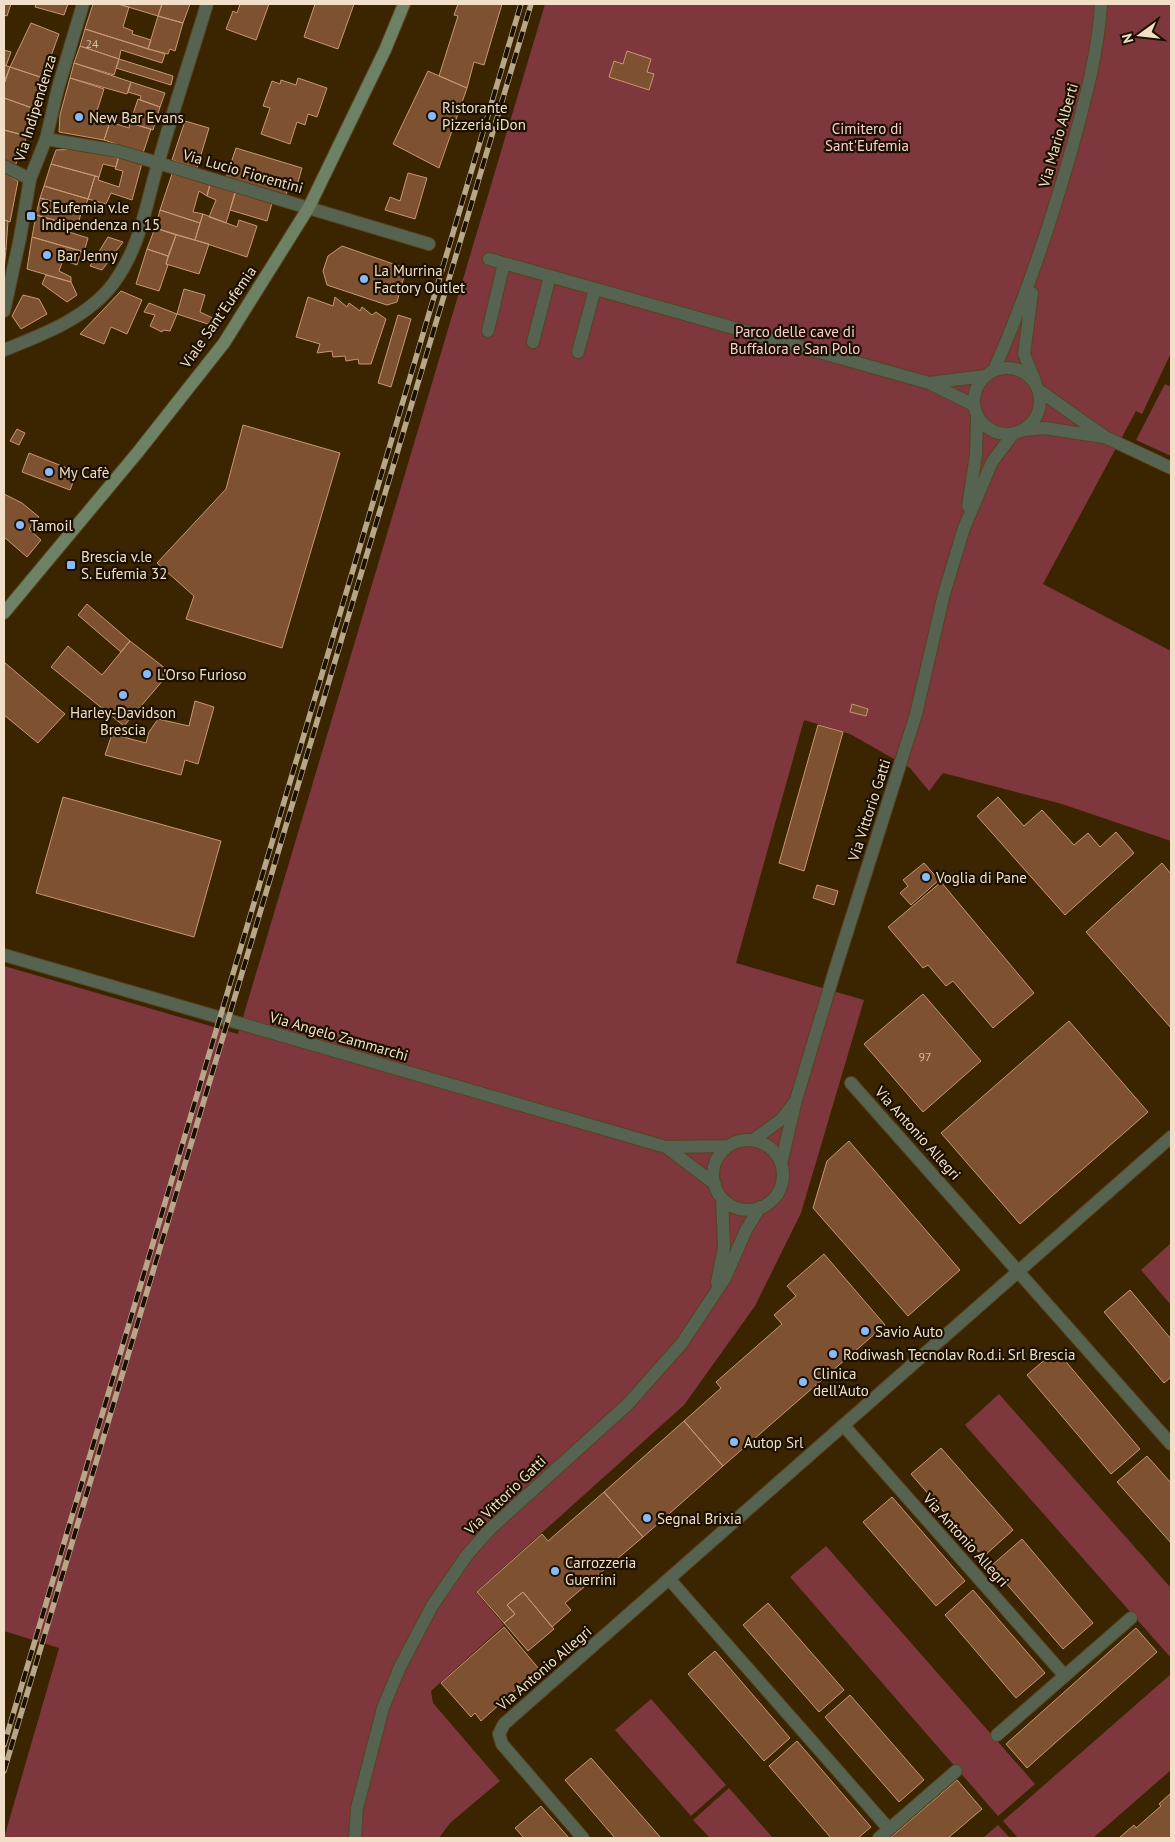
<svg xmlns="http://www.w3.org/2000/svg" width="1175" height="1842" font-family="'PT Sans',sans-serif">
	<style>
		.green { fill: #7d373d }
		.building { fill: #7e5230; stroke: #c89774 }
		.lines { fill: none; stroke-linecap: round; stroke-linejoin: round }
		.minor-casing { stroke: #584320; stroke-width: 14 }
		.tertiary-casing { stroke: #584320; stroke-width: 14 }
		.secondary-casing { stroke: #584320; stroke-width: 14 }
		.minor { stroke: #556350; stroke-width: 12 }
		.tertiary { stroke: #556350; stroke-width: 12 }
		.secondary { stroke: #6d8264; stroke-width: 12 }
		.rail-casing { stroke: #b8a689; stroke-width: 5.5 }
		.rail { stroke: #1c1000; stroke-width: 4; stroke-dasharray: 11; stroke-linecap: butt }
		.poi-dot { fill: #8abafc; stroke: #1c1000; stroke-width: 2 }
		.labels { text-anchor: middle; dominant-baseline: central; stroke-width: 4.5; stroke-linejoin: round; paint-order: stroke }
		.number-label { font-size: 12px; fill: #d4bca1 }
		.poi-label { font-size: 15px; fill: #f1e0c7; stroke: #1c1000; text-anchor: start }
		.street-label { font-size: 15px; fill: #f1e0c7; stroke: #1c1000 }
		.park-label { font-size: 15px; fill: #fcced0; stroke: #1c1000 }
	</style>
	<rect width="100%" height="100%" fill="#3b2500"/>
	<path class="green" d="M545 4H1171V353L1142 414 1136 411 1043 584 1171 651V841L1062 804 943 773 929 791 910 768 850 734 804 720 736 963 864 1000 801 1213 755 1306 684 1405 476 1592 504 1625 431 1691 433 1703 500 1781 450 1823 439 1838H4L59 1648 4 1631V966L238 1034Z
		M1165 384 1171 387V456L1136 440Z
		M1171 1243V1305L1141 1270Z
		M999 1394 1171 1588V1658L965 1425Z
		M826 1546 1035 1784 998 1816 790 1577Z
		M1171 1674V1770L1093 1838H1018L1003 1821Z
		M651 1699 726 1785 691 1816 615 1730Z
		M729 1788 773 1838H710L693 1820Z
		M998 1825 1010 1838H983Z"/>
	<path class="building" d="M4 4H11L7 16 4 15Z
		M36 4H68L64 15 35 7Z
		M93 4H118L129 7 123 27 133 31 132 34 151 40 148 49 85 29Z
		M118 4H162L158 16Z
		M162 4H190L183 23 158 16Z
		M240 4H269L256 40 226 29 233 11 237 13Z
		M315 4H354L338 49 304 37Z
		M458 4H502L484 65 474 62 467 88 439 76 458 16 454 15Z
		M158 16 183 23 175 51 170 49 168 54 148 49Z
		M31 23 59 34 43 78 10 67Z
		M85 29 165 54 162 63 121 50 119 59 80 46Z
		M80 46 119 59 114 75 74 63Z
		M4 50 11 52 6 66 4 65Z
		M627 51 651 59 647 72 654 74 649 90 609 77 614 61 623 64Z
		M119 59 173 76 171 85 116 68Z
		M74 63 131 82 127 94 70 78Z
		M4 65 10 67 5 82H4Z
		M10 67 43 78 35 109 4 98V82Z
		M428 71 467 88 439 168 393 144Z
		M70 78 104 89 95 117 110 122 104 140 59 132 60 115Z
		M298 78 327 88 317 117 308 114 305 125 297 122 290 144 261 134 270 108 263 106 272 81 280 84 281 80 296 85Z
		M131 82 165 93 160 107 140 100 141 96 128 92Z
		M4 98 35 109 27 136 4 130Z
		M138 99 160 107 153 130 130 123Z
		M185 121 209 128 197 168 172 160Z
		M110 122 129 128 130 123 151 129 143 153 104 140Z
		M4 130 27 136 15 166 4 160Z
		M236 148 302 168 297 185 289 186 286 195 226 178Z
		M79 149 118 158 116 167 103 164 99 177 51 164 56 150Z
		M119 157 142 163 132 200 111 193 106 204 88 199 95 176 99 177 98 180 119 187 123 171 115 169Z
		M51 164 95 176 88 199 44 186Z
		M4 173 18 181 10 222 4 220Z
		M408 173 427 178 415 219 385 210 390 197 400 201Z
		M172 174 210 184 207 196 199 191 193 212 203 214 200 223 160 210Z
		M210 184 236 191 226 223 209 217 216 200 207 196Z
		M44 186 88 199 84 210 40 198Z
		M235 192 272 203 267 221 230 210Z
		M40 198 82 210 78 224 72 222 71 225 36 215Z
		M160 210 200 223 195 240 155 228Z
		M203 214 237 227 239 220 257 226 247 257 195 240Z
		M36 215 71 225 69 232 88 238 84 252 32 237Z
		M4 220 8 221 6 249 4 248Z
		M155 228 176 235 168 256 147 249Z
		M176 235 209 244 199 274 166 264Z
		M32 237 81 251 77 265 63 260 59 271 71 277V282L27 269Z
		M108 237 123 242 102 270 90 266Z
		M342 246 402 267 405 273 397 302 387 305 327 285 323 271 328 256Z
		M4 248 6 249 4 271Z
		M147 249 168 256 166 264 168 265 159 291 136 284Z
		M46 275 71 282 77 295 67 302 42 284Z
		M184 289 205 295 200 312 215 319 211 325 177 314Z
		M121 291 142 300 127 334 111 327 104 344 80 334Z
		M23 295 39 299 47 314 21 329 12 316Z
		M308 297 333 306 335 297 347 307 349 303 360 311 362 307 372 315 376 312 386 319 371 364H359L358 359 346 361 345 356 333 357 332 351 317 353 320 344 296 337Z
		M149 303 177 314 170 331 163 330 162 332 150 326 155 315 144 312Z
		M398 315 411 319 391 387 378 383Z
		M243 425 340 453 282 648 186 619 194 596 157 563 226 489Z
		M17 429 25 433 19 445 10 441Z
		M29 453 77 472 70 490 22 472Z
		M4 494 22 503 39 517 29 529 41 540 27 557 4 537Z
		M87 604 130 641 121 652 78 615Z
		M130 641 170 672 124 726 51 667 68 646 102 675Z
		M4 662 65 714 38 743 4 715Z
		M195 701 214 707 198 764 185 760 181 775 105 755 112 734 146 743 149 732 158 719 189 726Z
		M852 704 868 709 866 716 850 712Z
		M818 725 843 732 804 871 779 863Z
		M63 797 221 841 194 937 36 893Z
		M998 797 1024 826 1042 810 1074 845 1088 833 1100 847 1116 832 1134 853 1065 915 977 816Z
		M924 863 939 880 911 905 900 893 908 886 903 880Z
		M1162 863 1171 874V1028L1086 932Z
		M941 882 1034 993 993 1028 953 981 946 986 928 965 923 968 888 927Z
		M817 885 838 891 834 905 813 898Z
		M923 994 981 1061 923 1112 864 1044Z
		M1069 1021 1148 1112 1020 1224 941 1133Z
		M849 1141 960 1270 908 1316 813 1208 827 1161Z
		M824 1254 885 1325 723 1466 684 1421 721 1388 716 1382 782 1324 774 1315 796 1296 787 1286Z
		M1130 1290 1171 1339V1377L1164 1383 1104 1312Z
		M1056 1350 1140 1449 1111 1474 1027 1375Z
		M684 1421 723 1466 643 1537 604 1492Z
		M941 1448 1013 1530 983 1557 911 1474Z
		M1147 1456 1171 1483V1543L1117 1482Z
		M604 1492 643 1537 565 1603 571 1610 552 1627 523 1592 507 1605 515 1614 504 1623 477 1592 542 1534 548 1541Z
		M892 1497 965 1581 936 1606 863 1522Z
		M1022 1539 1093 1623 1063 1649 991 1566Z
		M973 1590 1045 1673 1016 1698 945 1615Z
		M523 1592 554 1629 528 1651 504 1623 515 1614 507 1605Z
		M768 1603 844 1690 819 1712 743 1625Z
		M504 1627 539 1669 481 1721 475 1713 471 1717 441 1683Z
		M1136 1628 1157 1652 1027 1768 1006 1744Z
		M715 1651 790 1738 764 1761 688 1674Z
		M850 1695 924 1780 899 1802 825 1717Z
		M797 1741 871 1827 858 1838H831L769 1766Z
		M591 1758 661 1838H615L565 1780Z
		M957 1780 982 1809 948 1838H890Z
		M1171 1793V1838H1119L1134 1825 1136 1828 1161 1806 1159 1804Z
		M541 1806 569 1838H524L515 1828Z"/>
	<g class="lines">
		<defs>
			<path id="minor" d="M46 139 118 151 429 244
				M4 166 30 179
				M489 259 929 383 974 405
				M1032 293 1024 354 1035 381
				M488 331 504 263
				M533 342 550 276
				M578 352 595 289
				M994 370C1027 295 1050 226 1072 148 1085 100 1098 54 1101 4
				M929 383 985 376
				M851 1083 1171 1444
				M844 1426 1065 1676
				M670 1580 889 1829
				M997 1735 1131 1618
				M583 1838 502 1744 499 1734 504 1724 1171 1137
				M879 1838 956 1771"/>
			<path id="tertiary" d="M4 311 20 238 30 179 46 139 58 88 83 4
				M4 350C42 335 87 318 113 284 141 246 145 207 158 164 173 110 191 57 207 4
				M974 401a33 33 0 1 1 66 0a33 33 0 1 1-66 0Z
				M1040 391 1105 437 1171 468
				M1024 430 1045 428 1103 437
				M968 506 976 455 977 416
				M4 955 666 1147 728 1146
				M753 1140 782 1119 793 1104
				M713 1175a35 35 0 1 1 70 0a35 35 0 1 1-70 0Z
				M666 1147 715 1184
				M781 1164 796 1100 835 970 916 714 944 594 964 528 992 462 1013 434
				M717 1282 724 1248 722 1198
				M355 1838 357 1808 383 1708 400 1667 432 1606 467 1555 490 1529 628 1404 682 1343 725 1278 746 1230 760 1207"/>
			<path id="secondary" d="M4 613 138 452 224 343 309 207 385 50 404 4"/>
		</defs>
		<use href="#minor" class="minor-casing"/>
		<use href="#tertiary" class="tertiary-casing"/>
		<use href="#secondary" class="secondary-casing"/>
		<use href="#minor" class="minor"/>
		<use href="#tertiary" class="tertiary"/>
		<use href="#secondary" class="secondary"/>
		<defs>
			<path id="rail" d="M4 1745 521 4
				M4 1771 531 4"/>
		</defs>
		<use href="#rail" class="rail-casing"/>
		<use href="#rail" class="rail"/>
	</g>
	<g class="poi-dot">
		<circle cx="432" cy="116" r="5"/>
		<circle cx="79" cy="117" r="5"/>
		<rect x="26" y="211" width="10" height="10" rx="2.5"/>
		<circle cx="47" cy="255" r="5"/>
		<circle cx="364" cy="279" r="5"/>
		<circle cx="49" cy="472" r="5"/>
		<circle cx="20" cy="525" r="5"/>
		<rect x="66" y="560" width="10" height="10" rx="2.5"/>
		<circle cx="147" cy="674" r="5"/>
		<circle cx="123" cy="695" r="5"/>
		<circle cx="926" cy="877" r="5"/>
		<circle cx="865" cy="1331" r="5"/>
		<circle cx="833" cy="1354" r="5"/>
		<circle cx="803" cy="1382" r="5"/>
		<circle cx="734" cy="1442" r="5"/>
		<circle cx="647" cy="1518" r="5"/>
		<circle cx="555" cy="1571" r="5"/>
	</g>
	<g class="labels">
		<g class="number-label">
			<text x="92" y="43">24</text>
			<text x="925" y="1056">97</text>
		</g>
		<g class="poi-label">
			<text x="442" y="107">Ristorante<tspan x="442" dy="17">Pizzeria iDon</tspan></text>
			<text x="89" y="117">New Bar Evans</text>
			<text x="41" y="207">S.Eufemia v.le<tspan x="41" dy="17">Indipendenza n 15</tspan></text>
			<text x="57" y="255">Bar Jenny</text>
			<text x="374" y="270">La Murrina<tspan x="374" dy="17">Factory Outlet</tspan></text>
			<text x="59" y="472">My Cafè</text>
			<text x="30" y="525">Tamoil</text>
			<text x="81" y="556">Brescia v.le<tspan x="81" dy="17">S. Eufemia 32</tspan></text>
			<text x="157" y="674">L'Orso Furioso</text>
			<text x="123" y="712" text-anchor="middle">Harley-Davidson<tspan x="123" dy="17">Brescia</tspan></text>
			<text x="936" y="877">Voglia di Pane</text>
			<text x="875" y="1331">Savio Auto</text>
			<text x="843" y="1354">Rodiwash Tecnolav Ro.d.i. Srl Brescia</text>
			<text x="813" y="1373">Clinica<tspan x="813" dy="17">dell'Auto</tspan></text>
			<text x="744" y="1442">Autop Srl</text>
			<text x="657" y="1518">Segnal Brixia</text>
			<text x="565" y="1562">Carrozzeria<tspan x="565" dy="17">Guerrini</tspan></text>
		</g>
		<g class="street-label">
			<text transform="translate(35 108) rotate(-73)">Via Indipendenza</text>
			<text transform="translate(1058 135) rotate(-74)">Via Mario Alberti</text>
			<text transform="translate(243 171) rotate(16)">Via Lucio Fiorentini</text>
			<text transform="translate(218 317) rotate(-55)">Viale Sant'Eufemia</text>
			<text transform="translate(869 810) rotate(-72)">Via Vittorio Gatti</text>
			<text transform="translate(339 1036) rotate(16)">Via Angelo Zammarchi</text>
			<text transform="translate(918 1133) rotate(48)">Via Antonio Allegri</text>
			<text transform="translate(505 1495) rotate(-44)">Via Vittorio Gatti</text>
			<text transform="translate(966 1540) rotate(48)">Via Antonio Allegri</text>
			<text transform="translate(544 1668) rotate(-41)">Via Antonio Allegri</text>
		</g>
		<g class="park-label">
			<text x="867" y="128">Cimitero di<tspan x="867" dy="17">Sant'Eufemia</tspan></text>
			<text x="795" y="331">Parco delle cave di<tspan x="795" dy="17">Buffalora e San Polo</tspan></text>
		</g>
	</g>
	<rect width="1175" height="1842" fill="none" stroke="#f1e0c7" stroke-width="10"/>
	<g transform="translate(1140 35) rotate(255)" stroke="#1c1000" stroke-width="4" paint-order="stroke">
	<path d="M0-4L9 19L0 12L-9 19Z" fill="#f1e0c7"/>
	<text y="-8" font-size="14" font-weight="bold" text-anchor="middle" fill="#f1e0c7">N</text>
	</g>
</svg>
